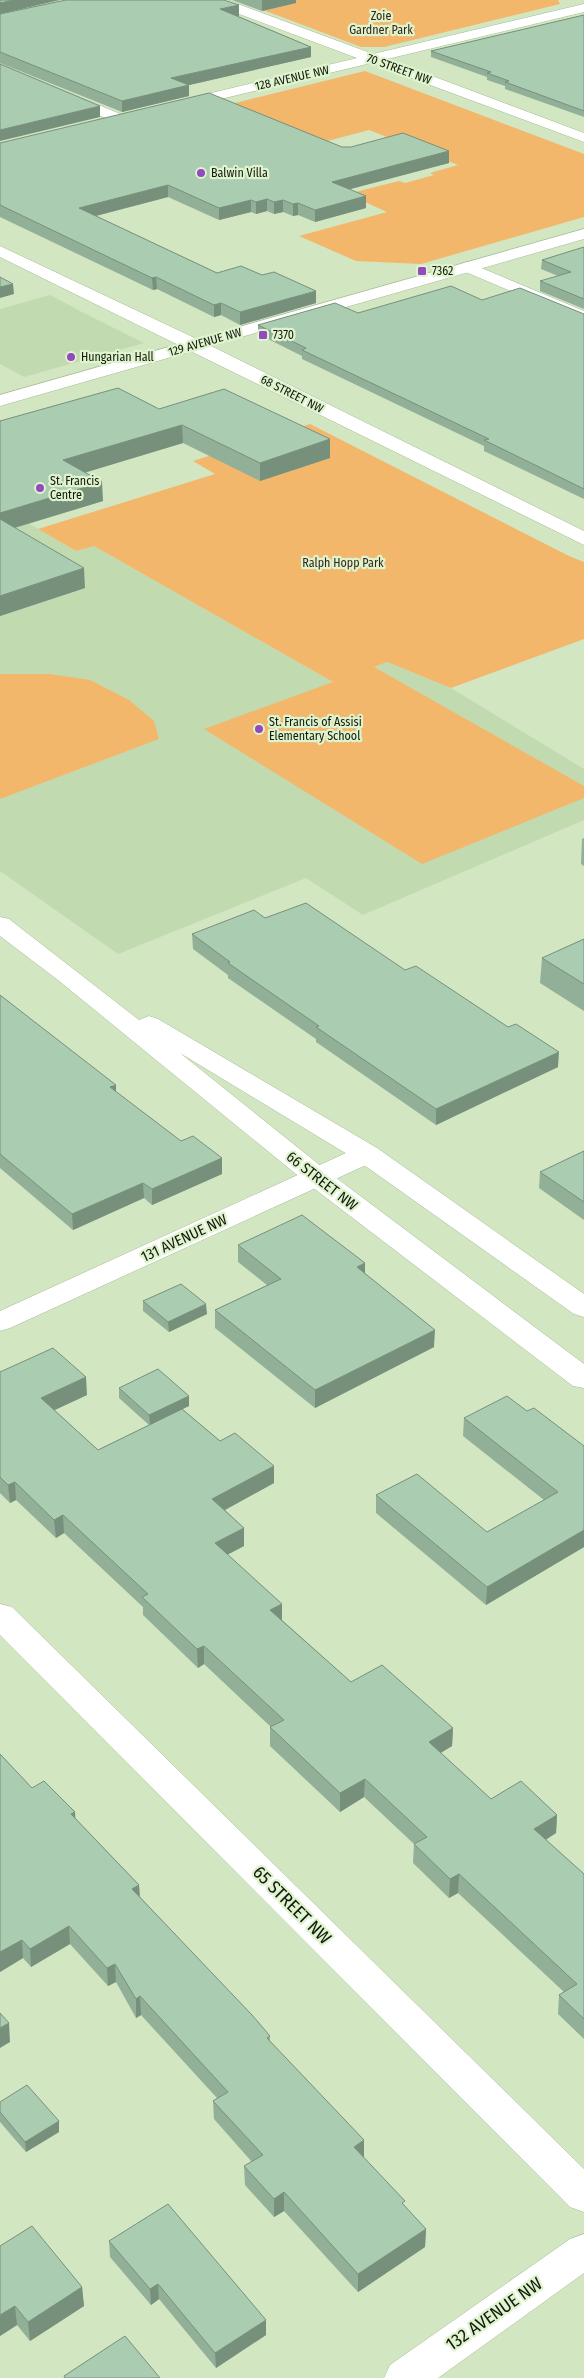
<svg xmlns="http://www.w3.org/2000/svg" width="584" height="2378" font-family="'Fira Sans Condensed',sans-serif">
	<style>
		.built { fill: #c2dab0 }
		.green { fill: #f3b76c }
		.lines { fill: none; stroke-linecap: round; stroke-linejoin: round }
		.street-casing { stroke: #a8bb98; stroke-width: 1 }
		.secondary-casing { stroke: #a8bb98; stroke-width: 1 }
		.street { fill: #fff; fill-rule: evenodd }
		.secondary { fill: #fff; fill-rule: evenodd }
		.wall { fill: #92b098 }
		.shaded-wall { fill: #77907c }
		.building { fill: #aacdb1; stroke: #77907c }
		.poi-dot { fill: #934abd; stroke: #dff3ce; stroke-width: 2 }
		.labels { text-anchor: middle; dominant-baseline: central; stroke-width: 4.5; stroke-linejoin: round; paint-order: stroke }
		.far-park-label { font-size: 12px; fill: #342617; stroke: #dff3ce }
		.far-street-label { font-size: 12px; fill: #131a0d; stroke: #dff3ce }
		.far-poi-label { font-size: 12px; fill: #131a0d; stroke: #dff3ce; text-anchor: start }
		.street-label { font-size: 15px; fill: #131a0d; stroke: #dff3ce }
		.near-street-label { font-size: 18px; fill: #131a0d; stroke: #dff3ce }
	</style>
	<rect width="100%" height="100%" fill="#d2e6c1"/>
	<path class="built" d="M50 295 80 311 144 343 24 377 0 364V309Z
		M0 507 76 551 94 546 333 682 387 662 451 688 584 769V820L363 915 306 878 118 954 0 871Z"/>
	<path class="green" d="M237 0H558L560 4 384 47H361Z
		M365 71 584 154V217L421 264 356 261 299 236 387 212 347 194 399 181 405 183 434 175 430 173 458 165 369 130 320 143 227 105Z
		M310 424 569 556 584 562V639L451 688 387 662 374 667 584 786V798L422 864 204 729 333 682 94 546 76 551 38 529 215 474 193 461Z
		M0 674H50L90 680 129 700 154 721 159 739 0 799Z"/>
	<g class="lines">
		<defs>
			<path id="street" d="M208 0H227L373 54 584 4V12L387 59 584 133V142L371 63 179 109 174 108 172 105 174 102 357 58 210 3Z
				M0 64 125 116 127 119 125 122H115L0 73Z
				M0 246 201 341 584 531V545L0 257Z
				M467 262 584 311V322L461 270 459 267 461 264Z
				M367 1146 377 1148 381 1154 377 1160 10 1328 0 1331V1311L357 1148Z
				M0 1604 12 1607 584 2169V2212L570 2207 0 1635Z"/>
			<path id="secondary" d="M584 229V239L0 406V395Z
				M0 917 9 919 139 1020 149 1016 158 1019 377 1148 584 1294V1317L574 1314 357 1160 180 1053 327 1171 584 1364V1388L573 1386 307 1183 58 980 0 936Z
				M584 2234V2273L438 2378H384L390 2365 570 2239Z"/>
		</defs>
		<use href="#street" class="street-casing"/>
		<use href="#secondary" class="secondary-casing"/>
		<use href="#street" class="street"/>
		<use href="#secondary" class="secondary"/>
	</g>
	<path class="wall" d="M232 0H296V3L262 11Z
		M0 14 239 16H237L311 47V57L189 85V96L122 112 0 63Z
		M584 15V117L505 89V86L487 80V77L431 57V51Z
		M0 143 342 147 449 151V163L349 189 366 208 315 222 298 215 293 216 283 212 274 214 267 211 256 214 251 212 219 220 168 197 96 216 217 273 316 303 240 325 221 315 214 317 157 289 153 290 0 217Z
		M584 247V309L540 291V281L558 276 541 269 542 260Z
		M482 300 584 314V499L484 451V446L302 359V356L258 334V325L358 313Z
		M159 409 330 439V458L260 481 183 443 86 472 103 501 15 528 85 588 0 616V421Z
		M584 838V866L581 864 582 839Z
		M265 918 405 970 558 1067 436 1125 316 1042V1039L228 978V975L193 949 192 934Z
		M584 939V1011L540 983 542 958Z
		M0 995 116 1092 181 1141 222 1158V1174L152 1205 144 1198 73 1230 0 1168Z
		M584 1151V1220L539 1188 540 1172Z
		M238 1245 365 1273 434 1347 315 1408 215 1328V1310L267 1285 238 1262Z
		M143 1301 207 1314 169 1332 143 1311Z
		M0 1372 87 1395 54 1410 98 1450 149 1425 119 1398V1388L189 1396V1406L182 1409 220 1441 274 1466V1483L225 1510 244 1528V1546L227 1555 282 1604V1620L351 1682 453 1728 452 1746 441 1753 491 1799 557 1815 556 1833 546 1840 584 1874V2039L558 2014 559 1995 564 1992 458 1893 449 1898 413 1863 414 1844 364 1797 340 1812 270 1746V1727H271L204 1664 198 1668 143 1615V1607L64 1533 56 1538 16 1500 10 1503 0 1493Z
		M527 1411 584 1547 486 1605 376 1513V1495L487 1532 544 1500 463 1436 464 1418Z
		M0 1754 32 1788 75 1812V1818L139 1885 140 1897 270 2036V2041L364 2158 404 2206 426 2229 425 2247 358 2292 284 2211 274 2217 245 2185 244 2166 252 2162 214 2119 213 2101 217 2098 141 2015 136 2018 116 1982 108 1986 70 1944 31 1967 23 1958 0 1972Z
		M0 2102 59 2132 26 2152 0 2122Z
		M109 2241 266 2335 216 2368 159 2299 151 2305 110 2257Z
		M0 2246 82 2287 84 2306 30 2341 17 2325 0 2336Z"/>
	<path class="shaded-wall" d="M13 0H60L0 14V3Z
		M262 0H296V3L262 11Z
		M239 5V16L221 20 220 9Z
		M311 47V57L172 89 171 78Z
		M189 85V96L122 112V101Z
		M100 106V117L0 141V130Z
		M449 151V163L332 194V182Z
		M168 185V197L80 220 79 208Z
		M366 196V208L315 222V210Z
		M267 199V211L256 214V202Z
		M251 200V212L219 220V208Z
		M283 200V212L274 214V202Z
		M298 203V215L293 216V204Z
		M156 277 157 289 153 290 152 278Z
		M13 284 14 294 0 298V287Z
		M316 291V303L240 325V312Z
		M221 303V315L214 317V305Z
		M182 425 183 443 64 479 63 460Z
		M330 439V458L260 481V463Z
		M102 482 103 501 0 532V513Z
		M84 568 85 588 0 616V596Z
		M559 1052 558 1067 436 1125V1109Z
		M116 1085V1100L110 1087Z
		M222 1158V1174L152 1205V1189Z
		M143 1183 144 1198 73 1230 72 1214Z
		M365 1263V1280L357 1267Z
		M206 1304 207 1314 169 1332 168 1322Z
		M435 1330 434 1347 315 1408V1390Z
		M86 1377 87 1395 42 1416 41 1398Z
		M189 1396V1406L150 1425 149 1415Z
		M274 1466V1483L212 1517V1499Z
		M15 1482 16 1500 10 1503 8 1485Z
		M63 1515 64 1533 56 1538 54 1520Z
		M244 1528V1546L215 1561V1543Z
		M584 1530V1547L486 1605 487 1587Z
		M282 1604V1622L270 1610Z
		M204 1646V1664L198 1668 197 1649Z
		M453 1728 452 1746 428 1760 429 1742Z
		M365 1779 364 1797 340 1812V1793Z
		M75 1812 76 1830 71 1814Z
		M557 1815 556 1833 532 1848 534 1829Z
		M459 1874 458 1893 449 1898 450 1879Z
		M139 1885 140 1903 132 1889Z
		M69 1926 70 1944 31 1967 30 1949Z
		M22 1940 23 1958 0 1972V1952Z
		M115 1964 116 1982 108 1986 107 1968Z
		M140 1996 141 2015 136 2018V1999Z
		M9 2023 10 2042 0 2048V2028Z
		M59 2121V2132L26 2152 25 2142Z
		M364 2140V2159L354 2147Z
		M284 2192V2211L274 2217V2199Z
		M426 2229 425 2247 358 2292V2274Z
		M158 2284 159 2299 151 2305 150 2289Z
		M82 2287 84 2306 30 2341 28 2322Z
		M15 2306 17 2325 0 2336V2315Z
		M266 2320V2335L216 2368 215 2353Z"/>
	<path class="building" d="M0 0H13L0 3Z
		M66 0H224L239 5 220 9 311 47 171 78 189 85 122 101 0 52V14Z
		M584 15V111L505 82 509 81 487 73 491 72 431 51Z
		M0 64 100 106 0 130Z
		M209 93 342 147H351L403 133 449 151 332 182 366 196 315 210 298 203 293 204 283 200 274 202 267 199 256 202 251 200 219 208 168 185 79 208 217 273 241 266 262 275 274 272 316 291 240 312 221 303 214 305 156 277 152 278 0 205V143Z
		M584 247V299L540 281 571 272 542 260Z
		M0 277 13 284 0 287Z
		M451 286 482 300 520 288 584 314V489L484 440 489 439 302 350 306 348 258 325 335 303 358 313Z
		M118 388 159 409 224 389 330 439 260 463 182 425 63 460 102 482 0 513V421Z
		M0 519 84 568 0 596Z
		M306 903 405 970 416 966 508 1027 516 1024 559 1052 436 1109 316 1027 319 1026 228 963 230 962 192 934 254 910 265 918Z
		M584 939V984L542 958Z
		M0 995 116 1085 110 1087 181 1141 193 1136 222 1158 152 1189 143 1183 72 1214 0 1154Z
		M584 1151V1202L540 1172Z
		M302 1215 365 1263 357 1267 435 1330 315 1390 215 1310 281 1279 238 1245Z
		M181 1284 206 1304 168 1322 143 1301Z
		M53 1348 86 1377 41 1398 98 1450 182 1409 220 1441 235 1433 274 1466 212 1499 244 1528 215 1543 282 1604 270 1610 351 1682 382 1665 453 1728 429 1742 491 1799 521 1781 557 1815 534 1829 584 1874V2019L559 1995 577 1984 459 1874 450 1879 414 1844 427 1837 365 1779 340 1793 270 1727 284 1720 204 1646 197 1649 142 1597 148 1594 63 1515 54 1520 15 1482 8 1485 0 1477V1372Z
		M158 1369 189 1396 149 1415 119 1388Z
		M507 1396 527 1411 534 1408 584 1446V1530L487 1587 376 1495 417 1474 487 1532 558 1492 464 1418Z
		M0 1754 32 1788 44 1781 75 1812 71 1814 139 1885 132 1889 252 2015 270 2036 267 2038 364 2140 354 2147 405 2201 402 2203 426 2229 358 2274 284 2192 274 2199 244 2166 263 2155 213 2101 228 2092 140 1996 136 1999 115 1964 107 1968 69 1926 30 1949 22 1940 0 1952Z
		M0 2013 9 2023 0 2028Z
		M27 2085 59 2121 25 2142 0 2112V2102Z
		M168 2204 266 2320 215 2353 158 2284 150 2289 109 2241Z
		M32 2226 82 2287 28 2322 15 2306 0 2315V2246Z
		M125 2336 160 2378H65L64 2376Z"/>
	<g class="poi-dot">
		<circle cx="201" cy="173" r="5"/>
		<rect x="417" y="266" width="10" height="10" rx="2.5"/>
		<rect x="258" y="330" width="10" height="10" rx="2.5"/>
		<circle cx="71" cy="357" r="5"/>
		<circle cx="40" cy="488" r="5"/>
		<circle cx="259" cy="729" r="5"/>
	</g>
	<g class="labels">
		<g class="far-park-label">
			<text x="381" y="16">Zoie<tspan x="381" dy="14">Gardner Park</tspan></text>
			<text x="343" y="563">Ralph Hopp Park</text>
		</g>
		<g class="far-street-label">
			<text transform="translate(399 69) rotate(20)">70 STREET NW</text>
			<text transform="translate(292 78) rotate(-13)">128 AVENUE NW</text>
			<text transform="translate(205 342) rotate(-16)">129 AVENUE NW</text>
			<text transform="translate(292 394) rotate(27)">68 STREET NW</text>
		</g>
		<g class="far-poi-label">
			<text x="211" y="173">Balwin Villa</text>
			<text x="432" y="271">7362</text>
			<text x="273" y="335">7370</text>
			<text x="81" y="357">Hungarian Hall</text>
			<text x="50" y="481">St. Francis<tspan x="50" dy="14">Centre</tspan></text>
			<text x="269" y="722">St. Francis of Assisi<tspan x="269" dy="14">Elementary School</tspan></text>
		</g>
		<g class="street-label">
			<text transform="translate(322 1181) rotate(38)">66 STREET NW</text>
			<text transform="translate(184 1238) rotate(-25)">131 AVENUE NW</text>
		</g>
		<g class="near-street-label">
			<text transform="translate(292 1905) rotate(45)">65 STREET NW</text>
			<text transform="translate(494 2314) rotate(-35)">132 AVENUE NW</text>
		</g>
	</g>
</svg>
